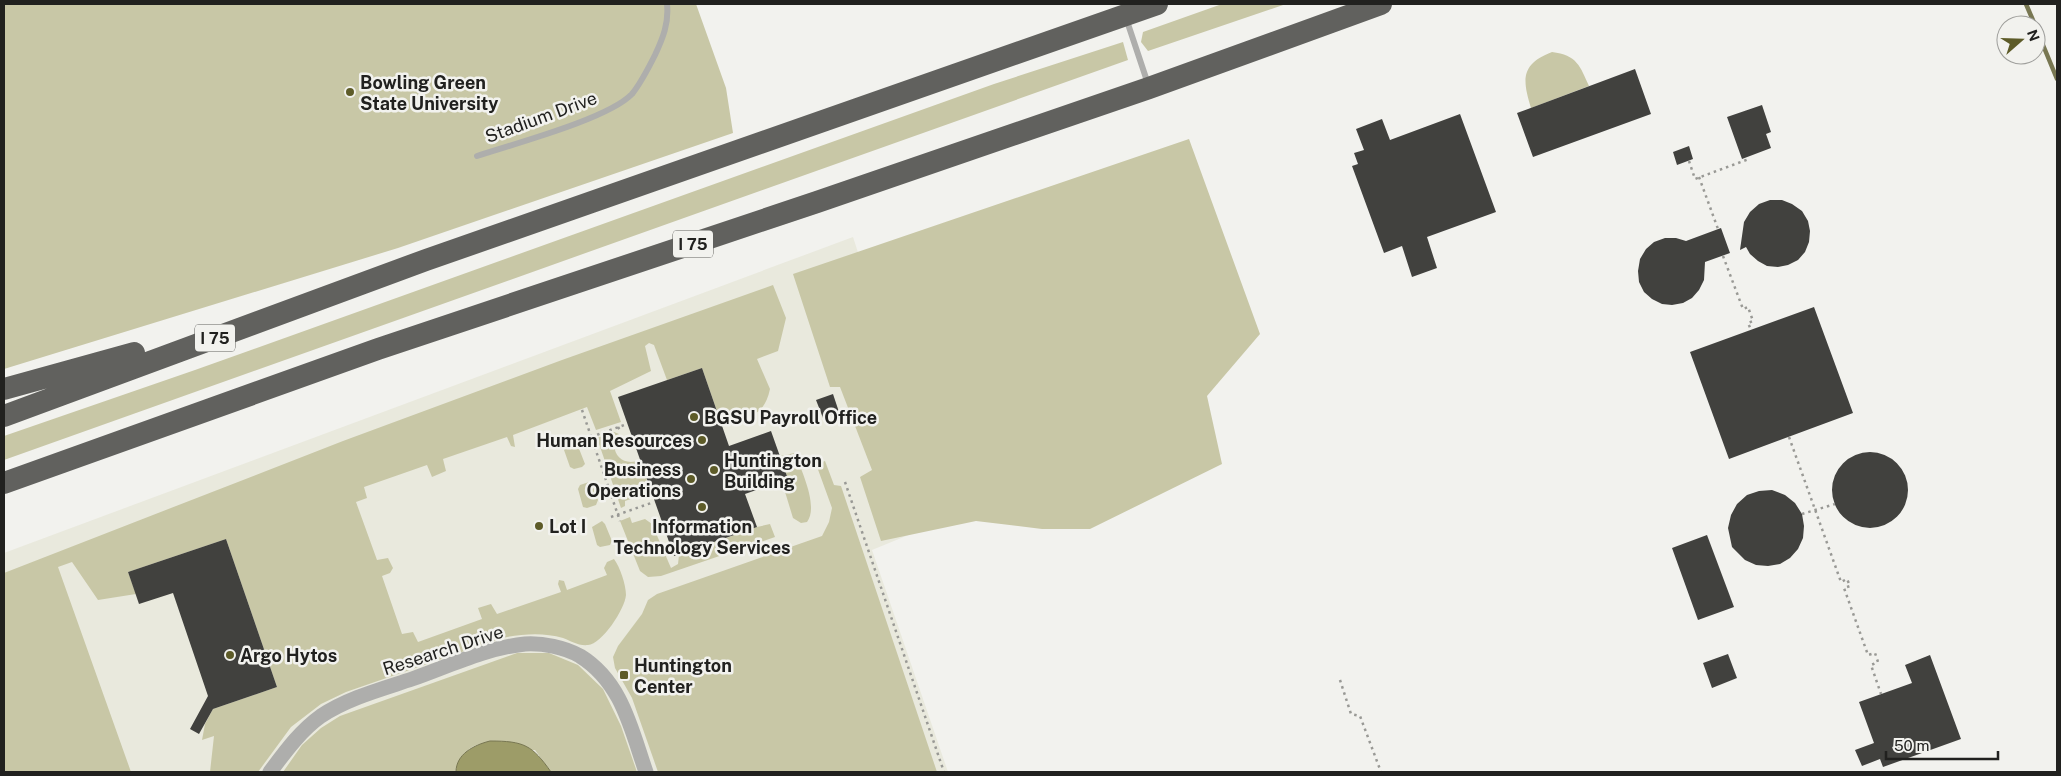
<svg xmlns="http://www.w3.org/2000/svg" width="2061" height="776" font-family="'Public Sans',sans-serif">
	<style>
		.built { fill: #e9e9dd }
		.green { fill: #c8c7a6 }
		.water { fill: #9d9c68; stroke: #787752 }
		.lines { fill: none; stroke-linecap: round; stroke-linejoin: round }
		.stream { stroke: #787752; stroke-width: 4.5 }
		.building { fill: #41413e }
		.path { stroke: #999995; stroke-width: 2.5; stroke-dasharray: 2.5 4; stroke-linecap: butt }
		.service { stroke: #aeaeac; stroke-width: 6 }
		.tertiary { stroke: #aeaeac; stroke-width: 15 }
		.motorway { stroke: #61615e; stroke-width: 22 }
		.poi-dot { fill: #5d5b28; stroke: #f2f2ee; stroke-width: 2 }
		.labels { text-anchor: middle; dominant-baseline: central; stroke-width: 5; stroke-linejoin: round; paint-order: stroke }
		.shield { fill: #f2f2ee; stroke: #60605d; stroke-width: 1 }
		.shield-label { font-size: 16px; font-weight: bold; fill: #21211f }
		.poi-label { font-size: 18px; font-weight: bold; fill: #21211f; stroke: #f2f2ee; text-anchor: start }
		.street-label { font-size: 18px; fill: #21211f; stroke: #f2f2ee }
	</style>
	<rect width="100%" height="100%" fill="#f2f2ee"/>
	<path class="built" d="M853 237 945 520 872 550 948 772H4V553Z"/>
	<path class="green" d="M4 4H696L726 88 733 133 398 248 4 369Z
		M1222 4H1286L1148 51 1141 42 1143 32Z
		M1123 42 1128 60 4 460V436L195 370 994 84Z
		M1552 52C1577 55 1580 66 1589 86L1531 108C1522 79 1521 64 1552 52Z
		M1189 139 1260 334 1207 396 1222 464 1090 529H1042L976 521 881 541 860 477 872 470 840 387H830L793 274Z
		M773 285 786 318 778 351 757 359 770 389C764 418 746 420 719 417L702 368 667 380 654 345 649 343 645 346 651 371 610 391 621 422 596 430 587 407 513 435 515 447 511 446 507 437 443 459 446 471 432 477 427 465 364 487 367 498 356 502 377 560 388 558 393 568 390 573 382 576 402 634 413 632 418 642 482 619 478 608 491 604 497 614 561 592 558 584 559 580 564 581 567 590 607 575 604 568 607 562 614 559C620 567 626 585 626 595 625 609 602 644 588 645 578 646 571 641 563 638 543 632 521 634 502 638L346 692 321 704 291 727 258 772H210L214 736 202 740 205 724 213 709 277 687 226 539 128 572 136 594 98 600 72 562 58 567 131 772H4V573L343 441 562 360Z
		M614 432 619 434C607 450 621 468 640 460L651 492 625 501V506L621 508 597 438Z
		M575 444 578 446 585 464 582 467 574 469 570 467 564 450 566 447Z
		M795 453C801 470 819 506 807 522L801 523 793 518 782 482 788 479 780 456Z
		M825 461 834 485 841 486 937 772H658L632 698 615 668 613 657 618 646 642 614 648 600 657 594 822 536 829 522 832 508 816 464Z
		M589 482 592 484 598 500 596 505 587 508 583 507 578 489 580 485Z
		M630 517 632 523 645 519 652 524 671 568 678 564 679 555 757 527 770 524 775 537 661 576 648 577 640 571 620 521Z
		M602 521 605 524 612 541 610 545 600 547 597 545 592 527Z
		M517 653H549L578 665 603 689 621 726 637 772H551L535 750C520 749 494 743 480 744 468 746 456 761 456 772H283L302 745 321 728 340 716Z"/>
	<path class="water" d="M490 741C524 741 532 745 551 772H456C456 754 474 745 490 741Z"/>
	<g class="lines">
		<path class="stream" d="M2026 4 2035 25
			M2036 28 2057 79"/>
	</g>
	<path class="building" d="M1635 69 1651 114 1533 157 1517 113Z
		M1762 105 1771 132 1766 134 1771 148 1742 159 1727 117Z
		M1460 114 1496 212 1427 237 1437 268 1412 277 1402 246 1384 253 1352 166 1358 164 1354 153 1364 150 1356 129 1382 119 1390 140Z
		M1689 146 1693 159 1677 165 1673 152Z
		M1770 200H1782L1792 204 1802 211 1808 221 1810 231 1809 242 1805 252 1798 260 1788 265 1778 267 1767 266 1758 261 1750 254 1746 247 1740 250 1744 222 1750 212 1759 204Z
		M1721 228 1730 253 1705 262 1704 280 1699 290 1692 298 1683 303 1672 305 1662 304 1652 299 1644 292 1639 282 1638 271 1640 259 1646 249 1654 242 1665 238H1676L1686 241Z
		M1814 307 1853 413 1729 459 1690 352Z
		M702 368 729 446 771 431 788 479 745 494 757 527 674 556 618 397Z
		M833 394 839 412 823 418 816 400Z
		M1832 490a38 38 0 1 1 76 0a38 38 0 1 1-76 0Z
		M1772 490 1785 495 1795 503 1802 514 1804 526 1803 538 1798 549 1790 558 1780 564 1768 566 1756 565 1745 560 1732 547 1728 528 1731 515 1737 504 1747 495 1759 491Z
		M1707 535 1734 607 1698 620 1672 548Z
		M226 539 277 687 213 709 199 734 190 729 208 696 173 593 139 604 128 572Z
		M1728 654 1737 678 1712 688 1703 663Z
		M1930 655 1961 739 1883 767 1880 759 1862 766 1855 750 1874 743 1859 702 1912 683 1905 665Z"/>
	<g class="lines">
		<path class="path" d="M1689 161 1695 179 1749 159
			M1699 177 1718 229
			M1723 256 1743 309 1748 307 1753 321 1748 323 1751 330
			M582 410 620 521
			M618 427 621 432
			M591 437 627 424
			M1789 437 1841 582 1847 579 1850 586 1844 588 1868 655 1875 653 1878 662 1871 665 1881 694
			M845 482 944 772
			M1802 514 1835 504
			M611 517 654 502
			M1340 680 1351 714 1360 716 1381 772"/>
		<path class="service" d="M1126 18 1148 84
			M477 156C513 144 608 119 632 94 641 83 649 67 655 55 663 38 669 23 667 4"/>
		<path class="tertiary" d="M270 772C285 752 300 731 321 716 348 698 382 689 412 679 449 666 486 648 525 644 543 643 564 647 580 656 622 682 631 729 646 772"/>
		<path class="motorway" d="M4 389 134 353
			M4 416 426 260 1157 4
			M4 483 378 349 817 202 1149 88 1381 4"/>
	</g>
	<g class="poi-dot">
		<circle cx="350" cy="92" r="5"/>
		<circle cx="694" cy="417" r="5"/>
		<circle cx="702" cy="440" r="5"/>
		<circle cx="714" cy="470" r="5"/>
		<circle cx="691" cy="479" r="5"/>
		<circle cx="702" cy="507" r="5"/>
		<circle cx="539" cy="526" r="5"/>
		<circle cx="230" cy="655" r="5"/>
		<rect x="619" y="670" width="10" height="10" rx="2.5"/>
	</g>
	<g class="labels">
		<g class="shield">
			<rect x="673" y="230.5" width="40" height="27" rx="4"/>
			<rect x="195" y="324.5" width="40" height="27" rx="4"/>
		</g>
		<g class="shield-label">
			<text x="693" y="244">I 75</text>
			<text x="215" y="338">I 75</text>
		</g>
		<g class="poi-label">
			<text x="360" y="82">Bowling Green<tspan x="360" dy="21">State University</tspan></text>
			<text x="704" y="417">BGSU Payroll Office</text>
			<text x="692" y="440" text-anchor="end">Human Resources</text>
			<text x="724" y="460">Huntington<tspan x="724" dy="21">Building</tspan></text>
			<text x="681" y="469" text-anchor="end">Business<tspan x="681" dy="21">Operations</tspan></text>
			<text x="549" y="526">Lot I</text>
			<text x="702" y="526" text-anchor="middle">Information<tspan x="702" dy="21">Technology Services</tspan></text>
			<text x="240" y="655">Argo Hytos</text>
			<text x="634" y="665">Huntington<tspan x="634" dy="21">Center</tspan></text>
		</g>
		<g class="street-label">
			<text transform="translate(541 117) rotate(-20)">Stadium Drive</text>
			<text transform="translate(443 650) rotate(-18)">Research Drive</text>
		</g>
	</g>
	<rect width="2061" height="776" fill="none" stroke="#21211f" stroke-width="10"/>
	<g transform="translate(2021 40) rotate(70)"><circle r="24" fill="#f2f2ee" stroke="#9e9e9b"/>
	<path d="M0-4L9 19L0 12L-9 19Z" fill="#5d5b28"/>
	<text y="-8" font-size="14" font-weight="bold" text-anchor="middle" fill="#21211f">N</text>
	</g>
	<path d="M1886 751v8h112v-8" fill="none" stroke="#21211f" stroke-width="2.5"/>
	<text x="1894" y="751" font-size="15" fill="#21211f" stroke="#f2f2ee" stroke-width="4" paint-order="stroke">50 m</text>
</svg>
